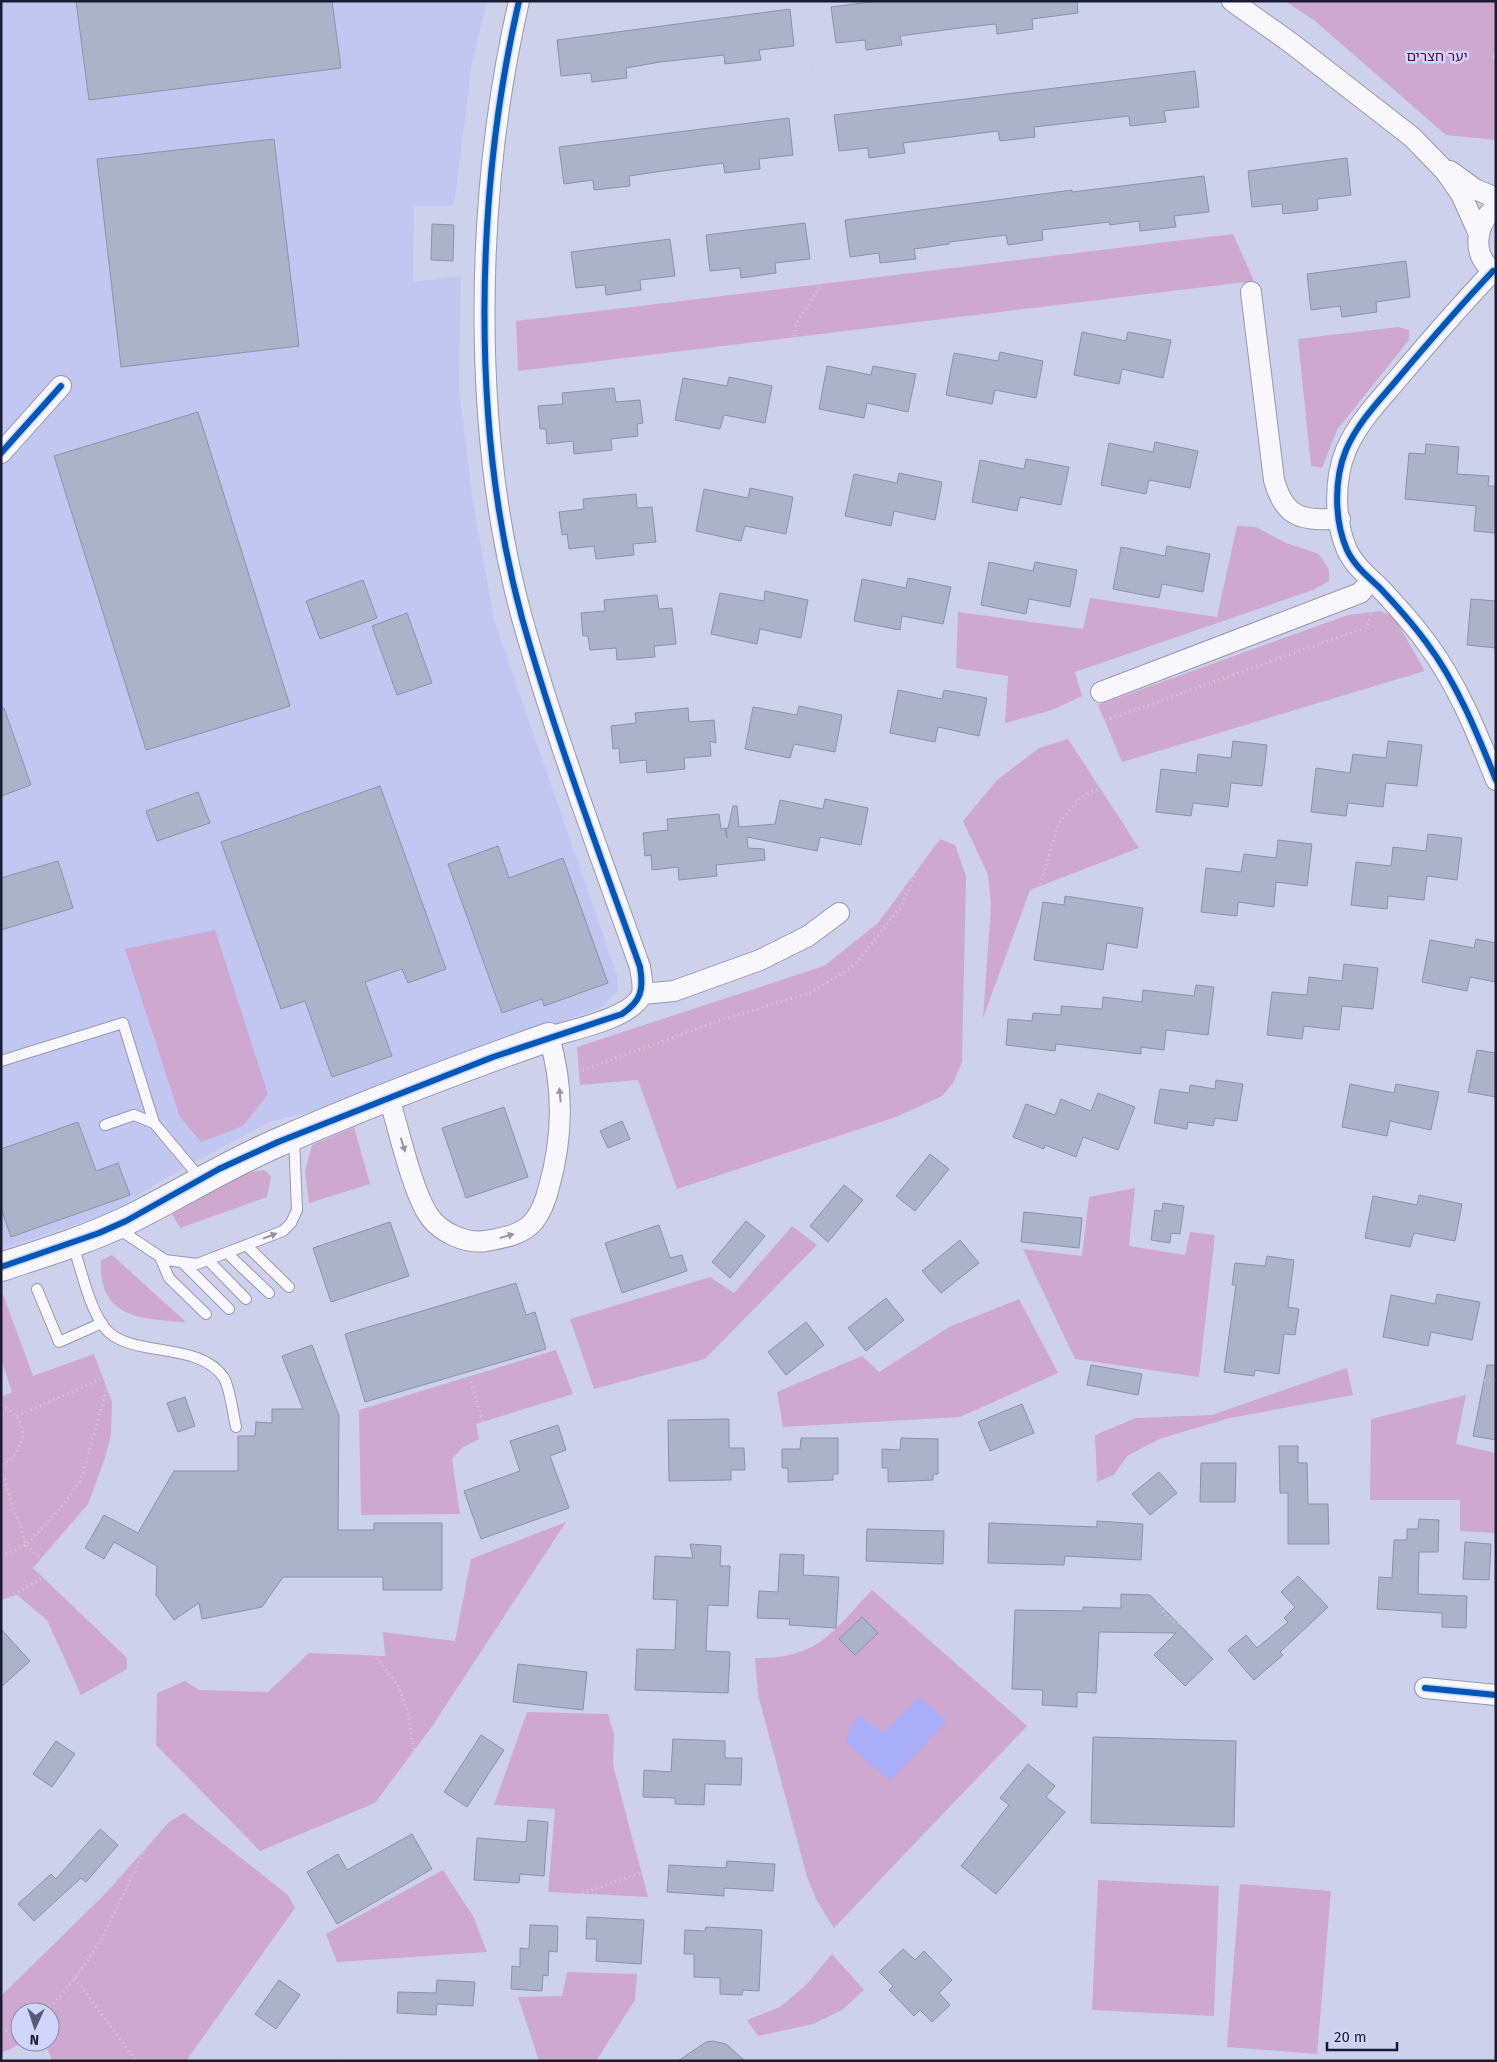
<svg xmlns="http://www.w3.org/2000/svg" width="1497" height="2062" font-family="'Fira Sans','Noto Sans Hebrew',sans-serif">
	<style>
		.built { fill: #c2c7f2 }
		.green { fill: #cfa8cf }
		.water { fill: #a9aff8 }
		.building { fill: #abb3c9; stroke: #8b92a7 }
		.lines { fill: none; stroke-linecap: round; stroke-linejoin: round }
		.lane-casing { stroke: #9698af; stroke-width: 12 }
		.street-casing { stroke: #9698af; stroke-width: 22 }
		.secondary-casing { stroke: #9698af; stroke-width: 30 }
		.path { stroke: #d0d0d8; stroke-width: 3; stroke-dasharray: 1 4; stroke-linecap: butt }
		.lane { stroke: #f8f8fc; stroke-width: 10 }
		.street { stroke: #f8f8fc; stroke-width: 20 }
		.secondary { stroke: #f8f8fc; stroke-width: 28 }
		.cycleway-casing { stroke: #d0d5fb; stroke-width: 9 }
		.cycleway { stroke: #0057b8; stroke-width: 6 }
		.oneway { fill: #9495a2 }
		.labels { text-anchor: middle; dominant-baseline: central; stroke-width: 5; stroke-linejoin: round; paint-order: stroke }
		.park-label { font-size: 14px; fill: #5b0849; stroke: #d0d5fb }
	</style>
	<rect width="100%" height="100%" fill="#ced1ec"/>
	<path class="built" d="M1 1H487L472 63 454 206H414L413 282 461 276 459 389 473 502 494 620 617 975 618 990 603 1007 331 1106 269 1122 166 1178 108 1214 1 1249Z"/>
	<path class="green" d="M1285 1H1496V52L1492 57 1496 60V140L1446 135 1315 21Z
		M1233 234 1254 281 518 371 516 321Z
		M1398 327 1409 330V340L1337 430 1322 468 1311 466 1298 339Z
		M1237 526 1256 527 1286 543 1319 554 1329 570V581L1313 590 1075 672 1082 696 1052 710 1005 723 1008 676 956 668 958 612 1083 629 1090 598 1217 617Z
		M1380 611 1394 617 1425 671 1122 762 1098 705 1348 615Z
		M1068 739 1139 848 1030 890 983 1018 991 906 988 875 963 821 997 780 1039 748Z
		M940 839 955 845 966 876 962 1062 953 1083 942 1096 896 1117 677 1189 638 1080 580 1085 577 1047 824 966 878 923Z
		M215 930 268 1094 243 1126 201 1142 180 1117 125 949Z
		M354 1127 370 1184 309 1203 305 1171 312 1145Z
		M264 1170 271 1176 267 1197 180 1228 171 1212 245 1173Z
		M1135 1188 1129 1246 1185 1255 1190 1232 1215 1235 1199 1377 1075 1359 1023 1249 1082 1256 1089 1197Z
		M792 1226 817 1245 705 1359 594 1389 570 1319 710 1277 734 1293Z
		M112 1255 186 1322C140 1319 98 1318 101 1260Z
		M1 1289 33 1376 94 1354 112 1402 111 1435 104 1461 88 1504 33 1568 127 1658V1669L81 1695 47 1620 17 1595 1 1600V1397L12 1392 1 1359Z
		M1019 1299 1058 1373 960 1417 783 1427 777 1392 862 1356 879 1372 949 1327Z
		M556 1350 573 1394 476 1424 479 1439 463 1447 452 1459 460 1514 361 1515 359 1410Z
		M1347 1368 1353 1395 1230 1418 1159 1439 1127 1456 1114 1475 1097 1482 1095 1435 1136 1418 1212 1415Z
		M1466 1395 1456 1444 1496 1453V1533L1460 1531V1500H1370L1371 1419Z
		M566 1522 433 1725 375 1803 260 1851 156 1745 157 1693 185 1681 199 1690 268 1692 309 1653 385 1656 383 1632 455 1641 471 1559Z
		M872 1590 1027 1726 834 1928 817 1901 807 1877 758 1695 755 1658C819 1659 832 1632 872 1590Z
		M527 1712 608 1714 614 1734 613 1765 648 1897 548 1892 555 1809 494 1805Z
		M184 1813 288 1895 295 1908 186 2061H52L45 2042H50V2012H20V2042H25L1 2053V1996L105 1894 169 1822Z
		M443 1870 473 1916 487 1952 337 1962 326 1934Z
		M1098 1880 1219 1886 1214 2016 1092 2010Z
		M1240 1884 1331 1891 1317 2054 1227 2047Z
		M832 1954 864 1990 842 2010 813 2024 758 2036 747 2020 780 2007 806 1985Z
		M567 1972 637 1974 635 2000 596 2061H539L518 1997 562 1996Z"/>
	<path class="water" d="M919 1697 947 1721 890 1781 850 1746 845 1739 858 1715 883 1733Z"/>
	<path class="building" d="M76 1H332L341 68 89 100Z
		M878 1H1077L1078 13 1032 19 1033 29 997 34 996 24 967 27 900 36 902 45 866 50 865 40 836 43 831 7Z
		M790 9 794 46 759 50 761 60 725 64 724 55 660 62 626 68 627 78 592 82 591 73 561 76 557 40Z
		M1195 71 1199 107 1164 111 1166 122 1130 126 1129 116 1034 127 1035 137 1000 141 998 131 903 143 905 153 869 158 868 148 839 151 834 115Z
		M789 118 793 155 759 159 760 169 725 173 723 163 663 171 629 176 630 186 594 190 593 180 564 184 559 147Z
		M274 139 299 346 121 367 97 159Z
		M1347 158 1351 195 1317 199 1318 210 1283 214 1282 204 1252 207 1248 171Z
		M1204 176 1209 212 1174 216 1176 227 1140 231 1139 221 1110 225 1109 222 1042 230 1043 240 1008 245 1006 235 949 242V244L914 249 916 259 880 263 879 253 850 257 845 220 1072 190V192Z
		M805 223 810 259 775 263 776 273 741 278 740 268 710 271 706 235Z
		M432 224 454 225 453 261 431 260Z
		M670 239 675 276 640 280 641 290 606 295 605 285 576 288 571 252Z
		M1406 261 1410 297 1376 302 1377 312 1342 317 1340 306 1311 310 1307 274Z
		M1082 332 1126 341 1128 332 1171 340 1163 378 1122 369 1119 384 1074 375Z
		M1000 352 1043 361 1036 398 995 390 992 404 946 395 954 353 998 361Z
		M827 366 871 375 873 366 916 374 908 412 867 403 864 418 819 409Z
		M729 377 772 386 765 423 724 415 720 429 675 420 683 378 727 386Z
		M614 388 616 402 640 400 643 423 637 424 638 436 611 439 612 450 574 454 573 441 547 444 546 429H540L538 406 563 404 562 393Z
		M198 412 290 706 146 750 54 456Z
		M1155 442 1198 451 1190 488 1149 480 1146 494 1101 485 1109 443 1153 452Z
		M1426 444 1459 447 1457 474 1489 476 1488 486H1496V533L1474 531 1476 506 1405 499 1409 453 1425 454Z
		M1026 459 1069 467 1061 505 1020 497 1017 511 972 502 980 460 1024 469Z
		M899 473 942 482 935 520 894 511 891 526 845 516 854 474 897 483Z
		M750 488 793 497 786 534 745 526 741 541 696 531 704 489 748 498Z
		M636 494 637 508 652 507 656 542 633 544 634 555 596 559 594 546 569 549 567 534 562 535 559 512 584 509 583 499Z
		M1167 546 1210 554 1203 592 1162 584 1159 598 1113 589 1121 547 1165 556Z
		M989 562 1033 571 1035 562 1077 570 1070 607 1029 599 1026 614 981 605Z
		M908 578 951 587 943 624 902 616 900 630 854 621 862 579 906 588Z
		M363 580 377 618 320 639 306 601Z
		M765 591 808 600 801 638 760 629 757 644 711 634 720 593 764 601Z
		M657 595 659 609 672 608 676 644 654 646 655 657 617 660 616 648 590 650 588 636H583L581 613 605 611 604 600Z
		M1471 599 1496 601V648L1467 645Z
		M407 613 432 683 397 695 372 626Z
		M898 690 942 699 944 690 987 698 979 736 938 727 935 742 890 733Z
		M799 706 842 715 835 752 794 744 790 758 745 749 753 707 797 715Z
		M1 708H4L31 785 1 796Z
		M688 708 689 722 714 720 716 743 710 741 711 756 684 758 685 769 647 773 646 760 620 763 619 748 613 749 611 726 636 723 635 713Z
		M1233 741 1267 745 1262 786 1231 783 1228 807 1193 803 1191 816 1156 812 1161 769 1196 773 1198 754 1231 758Z
		M1388 741 1422 745 1417 786 1386 783 1383 807 1348 803 1346 816 1311 812 1316 768 1350 773 1353 754 1386 758Z
		M380 786 446 969 408 983 402 969 365 982 392 1056 332 1077 305 1001 281 1009 221 842Z
		M198 792 210 823 157 841 146 811Z
		M825 799 868 808 861 845 820 837 817 851 747 837 748 848 764 849 765 860 716 865 717 876 679 880 678 867 652 870 651 855 645 856 643 833 668 830 667 819 719 814 721 829 725 828 727 838 726 828H728L733 806H737L739 827 775 824 780 800 823 809Z
		M1428 834 1462 838 1457 880 1427 876 1424 900 1388 896 1387 909 1351 905 1356 862 1391 866 1393 847 1426 851Z
		M1278 840 1312 844 1307 886 1276 882 1274 907 1238 902 1237 916 1201 912 1206 868 1241 872 1244 854 1276 858Z
		M498 846 509 878 563 858 608 983 544 1006 542 999 502 1013 448 864Z
		M58 861 73 908 1 930V878Z
		M1065 896 1143 908 1137 948 1107 943 1103 970 1034 960 1043 902 1064 905Z
		M1476 939 1496 943V982L1470 977 1467 991 1422 982 1430 940 1474 948Z
		M1344 964 1378 968 1373 1009 1342 1006 1339 1030 1304 1026 1302 1039 1267 1035 1272 992 1307 995 1309 977 1342 981Z
		M1196 985 1214 987 1208 1035 1166 1030 1164 1050 1141 1047V1054L1056 1044 1055 1051 1006 1045 1008 1019 1032 1021 1033 1013 1061 1015V1006L1102 1009 1103 997 1142 1002 1143 990 1194 996Z
		M1477 1050 1496 1053V1097L1468 1092Z
		M1216 1080 1243 1084 1237 1121 1215 1118 1213 1126 1188 1122 1187 1129 1154 1123 1160 1089 1189 1093 1190 1085 1215 1089Z
		M1350 1084 1394 1093 1396 1084 1439 1092 1431 1130 1390 1121 1387 1136 1342 1127Z
		M1098 1093 1135 1107 1118 1150 1083 1137 1076 1157 1045 1145 1044 1149 1013 1137 1026 1104 1055 1115 1061 1099 1091 1111Z
		M504 1107 528 1177 466 1198 442 1128Z
		M622 1121 630 1139 608 1148 600 1131Z
		M78 1122 96 1171 118 1163 130 1195 11 1237 1 1208V1149Z
		M930 1154 949 1169 915 1211 896 1196Z
		M844 1185 863 1200 828 1242 810 1226Z
		M1419 1195 1462 1204 1455 1241 1414 1233 1410 1247 1365 1238 1373 1196 1417 1205Z
		M1163 1203 1184 1206 1180 1234 1171 1233 1170 1243 1151 1240 1155 1210 1162 1211Z
		M1024 1212 1082 1218 1079 1248 1021 1242Z
		M746 1221 765 1236 730 1278 712 1262Z
		M390 1222 409 1276 331 1302 313 1248Z
		M659 1225 670 1258 682 1255 687 1271 622 1293 605 1243Z
		M960 1240 979 1263 941 1293 922 1271Z
		M1267 1256 1294 1260 1288 1307 1299 1309 1295 1335 1284 1334 1279 1374 1255 1370 1254 1376 1224 1372 1236 1285H1232L1235 1263 1265 1266Z
		M516 1283 526 1315 535 1312 546 1349 365 1402 345 1334Z
		M1437 1294 1480 1302 1472 1340 1431 1332 1428 1346 1383 1337 1391 1295 1435 1304Z
		M886 1298 904 1320 866 1351 848 1328Z
		M806 1322 824 1345 786 1375 768 1352Z
		M312 1345 339 1416 338 1530H374V1523H442V1590H383V1577H283L262 1607 202 1619 199 1603 174 1620 156 1595 157 1566 114 1542 104 1559 85 1548 104 1515 138 1533 174 1471H238V1436H255L256 1422 272 1423V1409H303L282 1356Z
		M1091 1365 1142 1374 1138 1395 1087 1385Z
		M1487 1365H1496V1440L1473 1436Z
		M185 1397 195 1426 178 1432 167 1403Z
		M1022 1404 1034 1433 990 1451 978 1422Z
		M729 1419V1448H744L745 1470H731V1480L669 1481 668 1420Z
		M558 1425 566 1450 550 1456 569 1508 481 1539 464 1491 520 1471 510 1441Z
		M801 1438H838V1474H833V1480L788 1482V1468H782V1449H800Z
		M901 1438 938 1439V1474H933V1480L888 1482V1468H882V1449L900 1450Z
		M1279 1446H1298V1463H1307L1308 1504H1328L1329 1544H1288V1493H1280Z
		M1201 1463H1236L1235 1502H1200Z
		M1159 1472 1177 1493 1150 1515 1132 1494Z
		M1419 1519 1439 1520 1438 1552H1419L1418 1594 1467 1596 1466 1628 1442 1627V1613L1377 1609 1379 1577 1392 1578 1394 1540H1407V1529H1418Z
		M1097 1521 1143 1524 1141 1560 1065 1556 1064 1565 988 1563 989 1523 1097 1527Z
		M867 1529 944 1531 943 1564 866 1561Z
		M1465 1542 1491 1544 1489 1580 1463 1579Z
		M690 1544 721 1546 720 1566H730L728 1606 708 1605 706 1651 730 1652 728 1693 635 1690 637 1649 675 1650 677 1600 653 1599 655 1556 693 1558Z
		M780 1554 804 1555 803 1575 839 1577 836 1628 789 1625 790 1619 757 1618 759 1591 778 1592Z
		M1298 1576 1328 1607 1280 1652 1283 1655 1254 1680 1228 1650 1246 1635 1257 1648 1288 1622 1284 1618 1295 1607 1281 1592Z
		M1121 1594 1150 1595 1213 1659 1185 1686 1154 1655 1176 1633 1099 1632 1096 1693 1077 1692V1707L1042 1705 1043 1690 1012 1689 1015 1610 1083 1611V1607L1121 1608Z
		M862 1617 878 1633 855 1655 839 1639Z
		M1 1629 30 1661 1 1687Z
		M518 1664 587 1672 583 1710 513 1702Z
		M481 1735 504 1750 467 1807 444 1792Z
		M1093 1737 1236 1741 1234 1827 1091 1823Z
		M673 1739 725 1741V1758H742L741 1785 705 1784 704 1805 675 1804V1798L643 1797 644 1770 671 1772Z
		M56 1741 75 1754 52 1787 33 1774Z
		M1028 1764 1055 1786 1046 1797 1065 1812 996 1894 961 1866 1009 1805 1000 1798Z
		M528 1820 548 1822 544 1876 520 1874 519 1883 474 1880 477 1838 526 1842Z
		M100 1829 118 1845 86 1882 81 1878 34 1921 18 1904 51 1874 56 1879Z
		M412 1834 432 1869 337 1924 307 1872 338 1854 347 1870Z
		M727 1861 775 1864 773 1891 724 1888V1896L667 1892 669 1865 726 1868Z
		M587 1917 644 1920 641 1964 596 1961 597 1939H586Z
		M530 1925 558 1926 557 1952 549 1951 548 1976 543 1975 542 1991 511 1989 512 1966 520 1967V1948L529 1949Z
		M706 1927 762 1930 759 1991 743 1990 742 1995 720 1994V1978L694 1977V1954H684L685 1930 705 1931Z
		M903 1949 915 1960 924 1951 952 1980 939 1993 950 2005 932 2022 920 2010 914 2016 889 1990 893 1986 879 1972Z
		M279 1980 300 1995 276 2029 255 2014Z
		M437 1980 475 1982 473 2006 437 2004 436 2015 397 2013 398 1992 436 1993Z
		M713 2041 726 2044 745 2061H678L706 2042Z"/>
	<g class="lines">
		<defs>
			<path id="lane" d="M1 1061 123 1023 154 1123
				M105 1125 134 1115 154 1123 201 1179
				M117 1228 165 1260 197 1264 283 1231 291 1223 297 1210 294 1137
				M73 1245C81 1269 89 1307 104 1327 127 1359 200 1340 224 1378 230 1388 233 1414 236 1427
				M246 1245 289 1287
				M227 1253 269 1293
				M160 1257 169 1278 206 1314
				M208 1260 246 1299
				M183 1263 229 1309
				M37 1289 59 1342 102 1323"/>
			<path id="street" d="M1232 1 1291 43 1412 137 1445 171 1461 194 1478 232
				M1450 171 1475 189 1496 198
				M1496 207C1475 224 1470 257 1496 273
				M1493 271C1459 307 1427 344 1395 382 1377 403 1357 424 1346 450 1334 479 1334 520 1347 550 1354 565 1367 576 1379 587 1395 604 1412 623 1426 642 1457 683 1477 733 1496 780
				M1251 292 1274 480C1285 520 1303 520 1340 519
				M1 453 61 386
				M1101 692 1360 593 1371 581
				M642 994 674 991 760 960 808 936 839 913
				M389 1098C399 1130 412 1191 429 1216 441 1233 466 1244 486 1241 502 1238 523 1235 534 1221 542 1211 546 1199 549 1187 563 1137 564 1087 549 1037 571 1030 633 1018 642 994 644 986 641 975 640 967 599 852 555 736 522 618 470 429 475 192 519 1
				M1425 1688 1496 1695"/>
			<path id="secondary" d="M1 1267C43 1253 86 1240 126 1221 177 1196 224 1166 277 1143 366 1104 458 1069 549 1037"/>
		</defs>
		<use href="#lane" class="lane-casing"/>
		<use href="#street" class="street-casing"/>
		<use href="#secondary" class="secondary-casing"/>
		<path class="path" d="M818 1C804 84 820 165 830 247V264L826 278 797 322 791 350 796 390 838 619 858 699 872 738 887 760 906 783 942 816 970 852 978 871 973 1092
			M1229 24 1220 35 1222 105 1238 227 1257 272
			M523 96 556 98 811 65 1187 21 1202 1
			M509 201 540 204 587 199 1266 120 1298 75
			M506 310 826 278 1358 214
			M1278 321 1286 340 1307 495
			M1282 331 1413 316 1420 319
			M508 378 822 347 1230 295
			M516 486 657 469 692 472 809 459 1242 402
			M538 591 675 575 720 574 865 558 1264 510
			M569 699 710 682 940 664
			M1082 703 1080 724 1339 1203 1347 1230 1359 1406 1349 1649C1362 1670 1381 1680 1404 1684
			M604 805 832 777 887 760
			M974 1062 1020 951 1059 823 1080 798 1111 782
			M578 1072 718 1021 812 992 855 965 900 908 942 816 970 778 1014 744 1053 728 1104 721 1367 627 1372 612
			M936 1132 965 1161 985 1188 1002 1219 1068 1362 1086 1406 1088 1437 1084 1494
			M1326 1179 1355 1170 1421 1175 1436 1172 1496 1142
			M855 1219 940 1227 960 1224 1175 1158 1303 1137
			M533 1248 618 1505 632 1512 1044 1500 1084 1494 1115 1483 1138 1463 1176 1444 1247 1427 1359 1406 1429 1388 1475 1381 1496 1380
			M1351 1283 1423 1265 1496 1255
			M212 1347 450 1270 460 1260
			M471 1382 485 1428 705 1365
			M1 1406C31 1417 28 1453 1 1465
			M17 1416 110 1375 149 1366
			M1087 1427 1142 1411 1217 1403 1318 1375 1356 1357
			M1 1470 26 1545 151 1662 147 1750 261 1862 380 1808 425 1757 610 1481 627 1449 663 1405 807 1271 973 1092 1087 1072 1149 1076 1263 1063 1407 1061 1465 1025 1496 1023
			M1115 1483 1133 1512 1159 1536V1551L1353 1558
			M826 1506 831 1522 860 1566 1050 1724
			M748 1509 749 1651 753 1688 785 1826 801 1880 828 1937 907 2036 923 2061
			M1151 1530 1202 1510 1277 1512V1608L1252 1626 1175 1623 1166 1615 1159 1605V1551
			M1 1556 26 1545 59 1510 81 1480 116 1355
			M888 1590H944L1159 1576
			M1 1602 54 1571
			M518 1618C552 1626 604 1629 626 1657L629 1749 636 1801 675 1963 699 2021
			M1 1740 187 1669 215 1683 260 1681 292 1647 361 1640 398 1685 408 1713 416 1767
			M404 1782 481 1917 530 2061
			M261 1862 297 1893 324 1951 338 2019 340 2061
			M1 1885 96 1813 168 1771
			M550 1900 748 1913 781 1909 808 1896
			M473 1902 547 1901 575 1896 652 1869
			M75 1978 136 2061
			M41 2012 54 2003 75 1978 102 1939 158 1822 193 1795
			M732 2016 772 1999 802 1982 834 1944 1050 1724 1120 1713 1149 1691 1288 1692 1365 1668
			M1 2033 20 2025
			M755 2043 818 2029 846 2016 874 1993
			M196 2061 305 1912
			M663 2061 677 2041 699 2021 732 2016 744 2025 766 2061"/>
		<use href="#lane" class="lane"/>
		<use href="#street" class="street"/>
		<use href="#secondary" class="secondary"/>
		<defs>
			<path id="cycleway" d="M1493 271C1459 307 1427 344 1395 382 1377 403 1357 424 1346 450 1334 479 1334 520 1347 550 1354 565 1367 576 1379 587 1395 604 1412 623 1426 642 1457 683 1477 733 1496 780
				M1 453 61 386
				M1 1267 99 1233 126 1221 219 1169 278 1142 493 1057 622 1014C641 1001 644 990 640 967 599 852 555 736 522 618 470 429 475 192 519 1
				M1425 1688 1496 1695"/>
		</defs>
		<use href="#cycleway" class="cycleway-casing"/>
		<use href="#cycleway" class="cycleway"/>
	</g>
	<defs><path id="oneway-solid" d="M-6-.8H1V-3.2L6.5 0L1 3.2V.8H-6Z" transform="scale(1.25)"/></defs>
	<g class="oneway">
		<use href="#oneway-solid" transform="translate(560 1095) rotate(-95)"/>
		<use href="#oneway-solid" transform="translate(403 1145) rotate(73)"/>
		<use href="#oneway-solid" transform="translate(270 1236) rotate(-21)"/>
		<use href="#oneway-solid" transform="translate(507 1236) rotate(-16)"/>
	</g>
	<g class="labels">
		<g class="park-label">
			<text x="1437" y="56">יער חצרים</text>
		</g>
	</g>
	<rect width="1497" height="2062" fill="none" stroke="#1a1c33" stroke-width="5"/>
	<g transform="translate(35 2027) rotate(183)"><circle r="24" fill="#d0d5fb" stroke="#878bab"/>
	<path d="M0-4L9 19L0 12L-9 19Z" fill="#595b74"/>
	<text y="-8" font-size="14" font-weight="bold" text-anchor="middle" fill="#1a1c33">N</text>
	</g>
	<path d="M1327 2042v8h70v-8" fill="none" stroke="#1a1c33" stroke-width="2.5"/>
	<text x="1334" y="2042" font-size="15" fill="#1a1c33" stroke="#d0d5fb" stroke-width="4" paint-order="stroke">20 m</text>
</svg>
